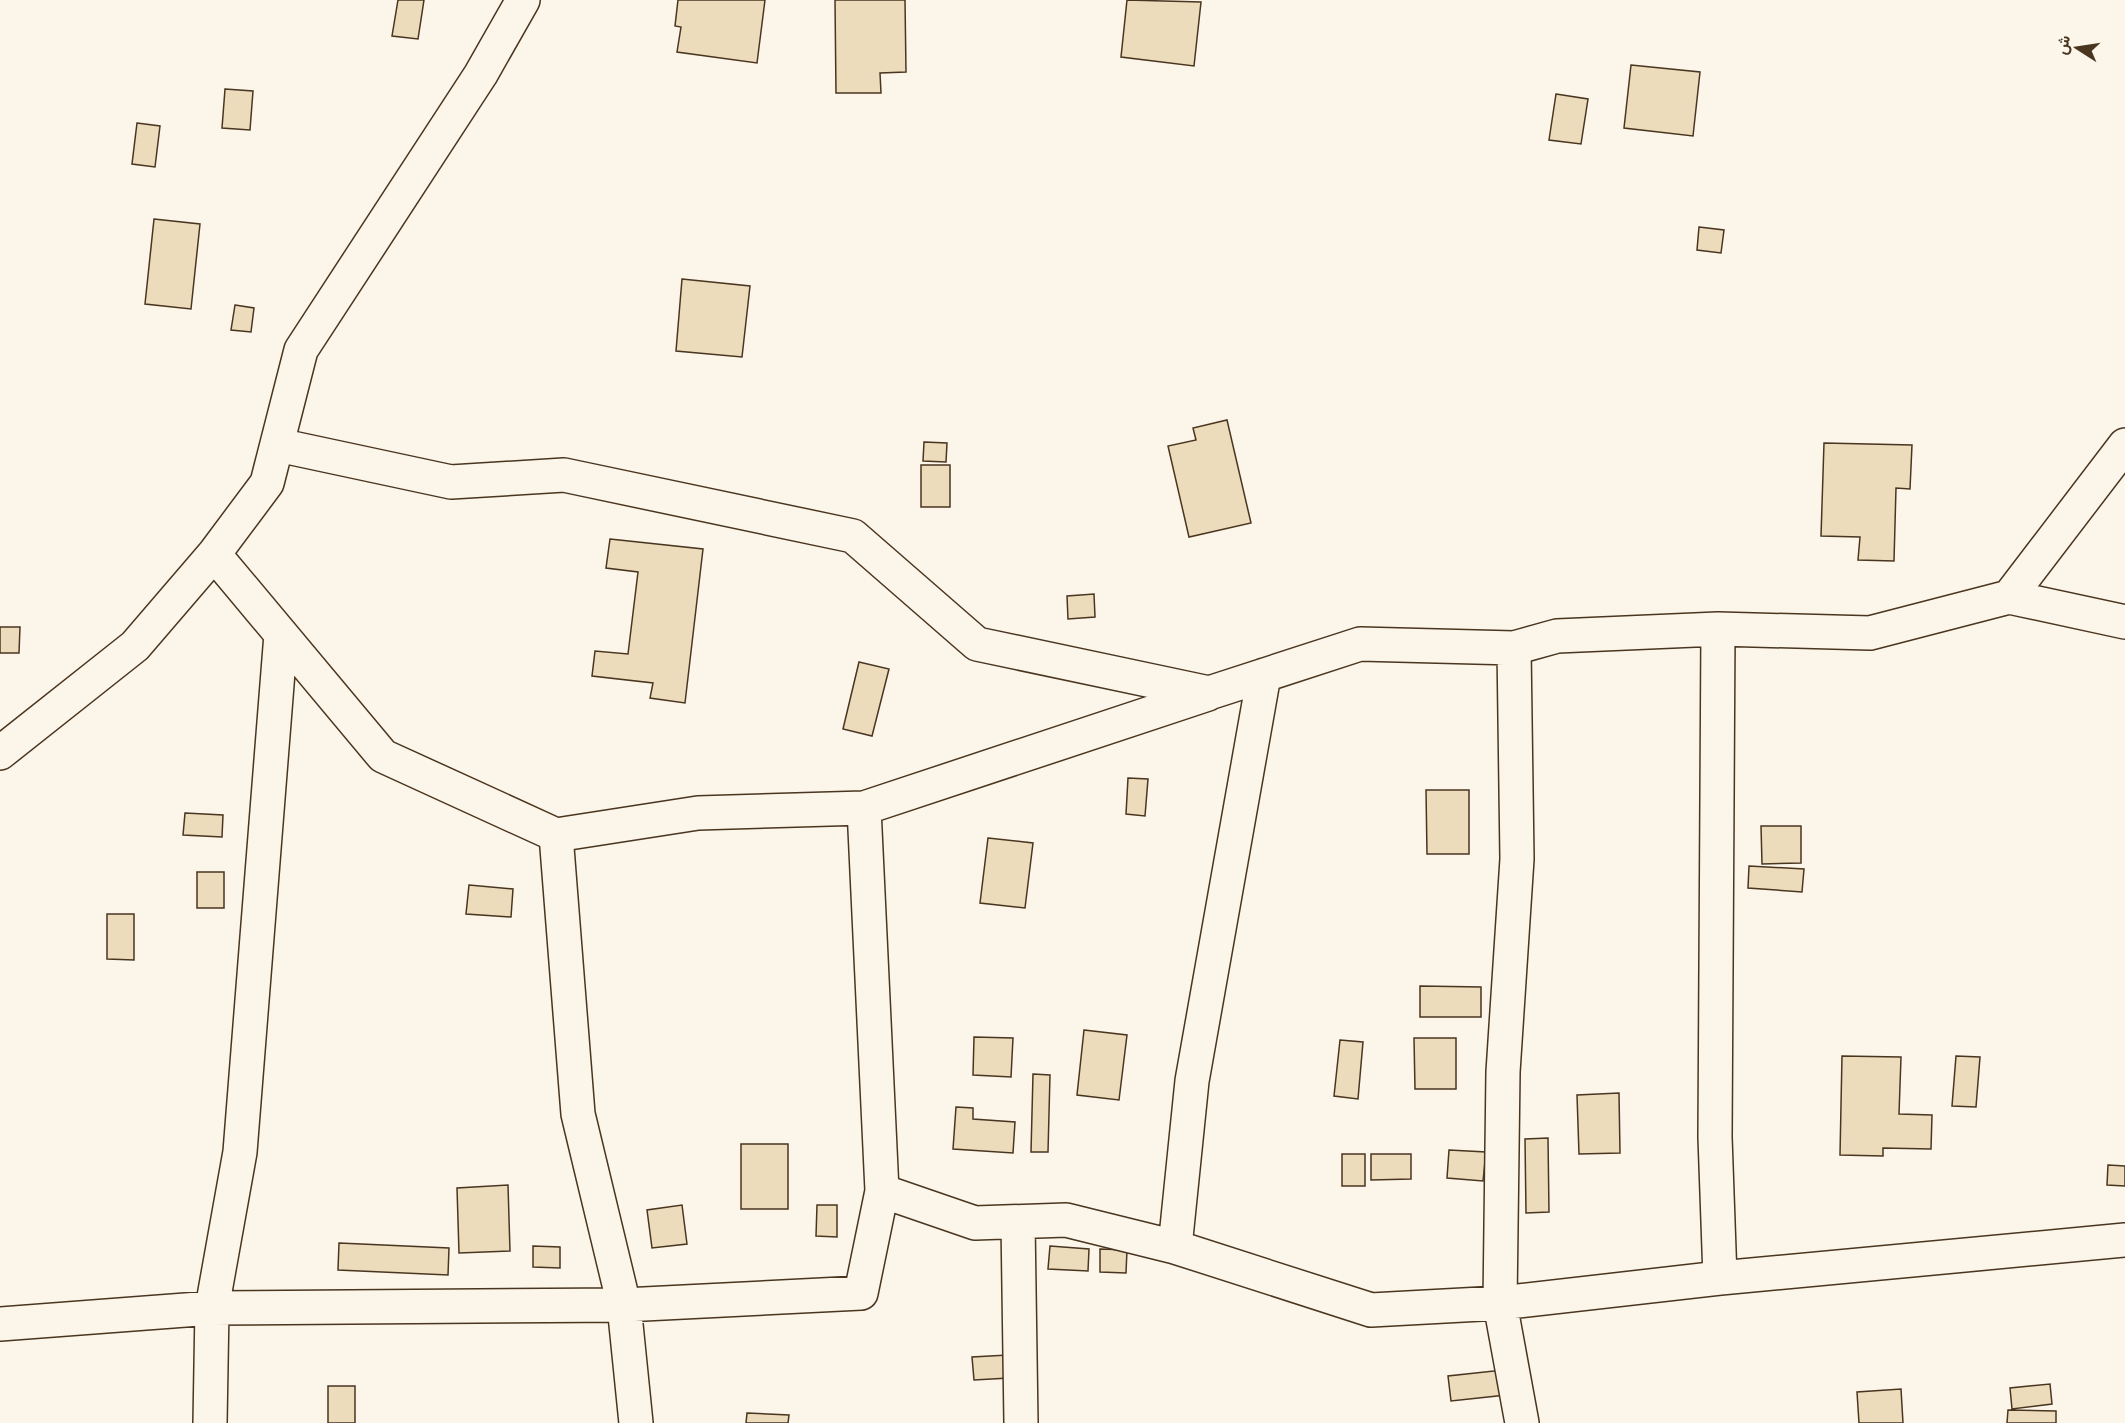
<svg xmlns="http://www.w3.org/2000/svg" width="2125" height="1423" font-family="'Exo 2',Vazirmatn,sans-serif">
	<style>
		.building { fill: #ecdcbc; stroke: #4a3520; stroke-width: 1.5 }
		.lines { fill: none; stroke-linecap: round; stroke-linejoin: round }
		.minor-casing { stroke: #4a3520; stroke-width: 36 }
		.minor { stroke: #fbf6e9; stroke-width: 33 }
	</style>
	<rect width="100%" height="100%" fill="#fbf6e9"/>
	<path class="building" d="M398 0H424L418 39 392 36Z
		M678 0H765L757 63 677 52 681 27 675 26Z
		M835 0H905L906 72 880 73 881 93H836Z
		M1127 0 1201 2 1194 66 1121 57Z
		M1631 65 1700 72 1693 136 1624 128Z
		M225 89 253 91 250 130 222 128Z
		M1556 94 1588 99 1581 144 1549 140Z
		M137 123 160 126 155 167 132 164Z
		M154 219 200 224 191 309 145 304Z
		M1699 227 1724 230 1721 253 1697 250Z
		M682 279 750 286 742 357 676 351Z
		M235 305 254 308 251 332 231 330Z
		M1227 420 1251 523 1189 537 1168 446 1196 440 1193 428Z
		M924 442 947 443 946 462 923 461Z
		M1824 443 1912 445 1910 489 1896 488 1894 561 1858 560 1860 537 1821 536Z
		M921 465H950V507H921Z
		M610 539 703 549 685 703 650 698 653 683 592 676 595 651 628 654 638 572 606 568Z
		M1094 594 1095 617 1068 619 1067 596Z
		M0 627H20L19 653H0Z
		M859 662 889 669 872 736 843 729Z
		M1128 778 1148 779 1145 816 1126 814Z
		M1426 790H1469V854H1427Z
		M185 813 223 815 222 837 183 835Z
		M1761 826H1801V863L1762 864Z
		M988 838 1033 843 1025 908 980 903Z
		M1749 866 1804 869 1802 892 1748 888Z
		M197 872H224V908H197Z
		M469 885 513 889 511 917 466 914Z
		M107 914H134V960L107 959Z
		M1420 986 1481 987V1017H1420Z
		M1084 1030 1127 1035 1119 1100 1077 1095Z
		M974 1037 1013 1038 1011 1077 973 1075Z
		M1414 1038H1456V1089H1415Z
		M1340 1040 1363 1042 1358 1099 1334 1096Z
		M1842 1056 1901 1057 1899 1114 1932 1115 1931 1149 1883 1148V1156L1840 1155Z
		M1956 1056 1980 1057 1976 1107 1952 1106Z
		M1033 1074 1050 1075 1048 1152H1031Z
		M1619 1093 1620 1153 1579 1154 1577 1095Z
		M956 1107 973 1108V1119L1015 1122 1013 1153 953 1149Z
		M1548 1138 1549 1212 1526 1213 1525 1139Z
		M741 1144H788V1209H741Z
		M1449 1150 1486 1152 1483 1181 1447 1178Z
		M1342 1154H1365V1186H1342Z
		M1371 1154H1411V1179L1371 1180Z
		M2108 1165 2125 1166V1186L2107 1185Z
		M508 1185 510 1251 459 1253 457 1188Z
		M682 1205 687 1244 652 1248 647 1210Z
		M817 1205H837V1237L816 1236Z
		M339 1243 449 1248 448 1275 338 1270Z
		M533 1246 560 1247V1268L533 1267Z
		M1050 1246 1089 1249 1088 1271 1048 1269Z
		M1100 1249 1127 1250 1126 1273 1100 1272Z
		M1008 1355 1009 1378 974 1380 972 1357Z
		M1503 1370 1506 1395 1451 1401 1448 1376Z
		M2050 1384 2052 1404 2012 1409 2010 1388Z
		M328 1386H355V1423H328Z
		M1901 1389 1903 1423H1859L1857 1392Z
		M2008 1410 2056 1411V1423H2007Z
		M747 1413 789 1415 788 1423H746Z"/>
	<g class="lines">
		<defs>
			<path id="minor" d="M278 445 451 482 564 475 853 536 977 644 1209 693 1360 644 1514 648 1557 636 1718 629 1870 633 2009 597 2125 622
				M214 554 383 756 556 835 698 813 864 808 1208 694
				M2009 597 2125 445
				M1718 629 1715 1137 1720 1278
				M1514 648 1517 859 1503 1072 1500 1303 1522 1423
				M0 753 135 646 214 554 267 483 301 350 481 74 523 0
				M556 835 578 1114 624 1305 636 1423
				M882 1191 975 1223 1066 1220 1175 1247 1371 1310 1500 1303 1720 1278 2125 1240
				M1018 1222 1021 1423
				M1175 1247 1192 1081 1264 675
				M0 1324 212 1308 624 1305 861 1293 882 1191 864 808
				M210 1423 212 1308 240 1152 281 634"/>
		</defs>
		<use href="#minor" class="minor-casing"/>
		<use href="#minor" class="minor"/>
	</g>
	<g transform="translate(2077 48) rotate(282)" stroke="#fbf6e9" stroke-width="4.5" paint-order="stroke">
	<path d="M0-4.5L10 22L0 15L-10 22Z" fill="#4a3520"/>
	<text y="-9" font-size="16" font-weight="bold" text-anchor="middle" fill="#4a3520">ش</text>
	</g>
</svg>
